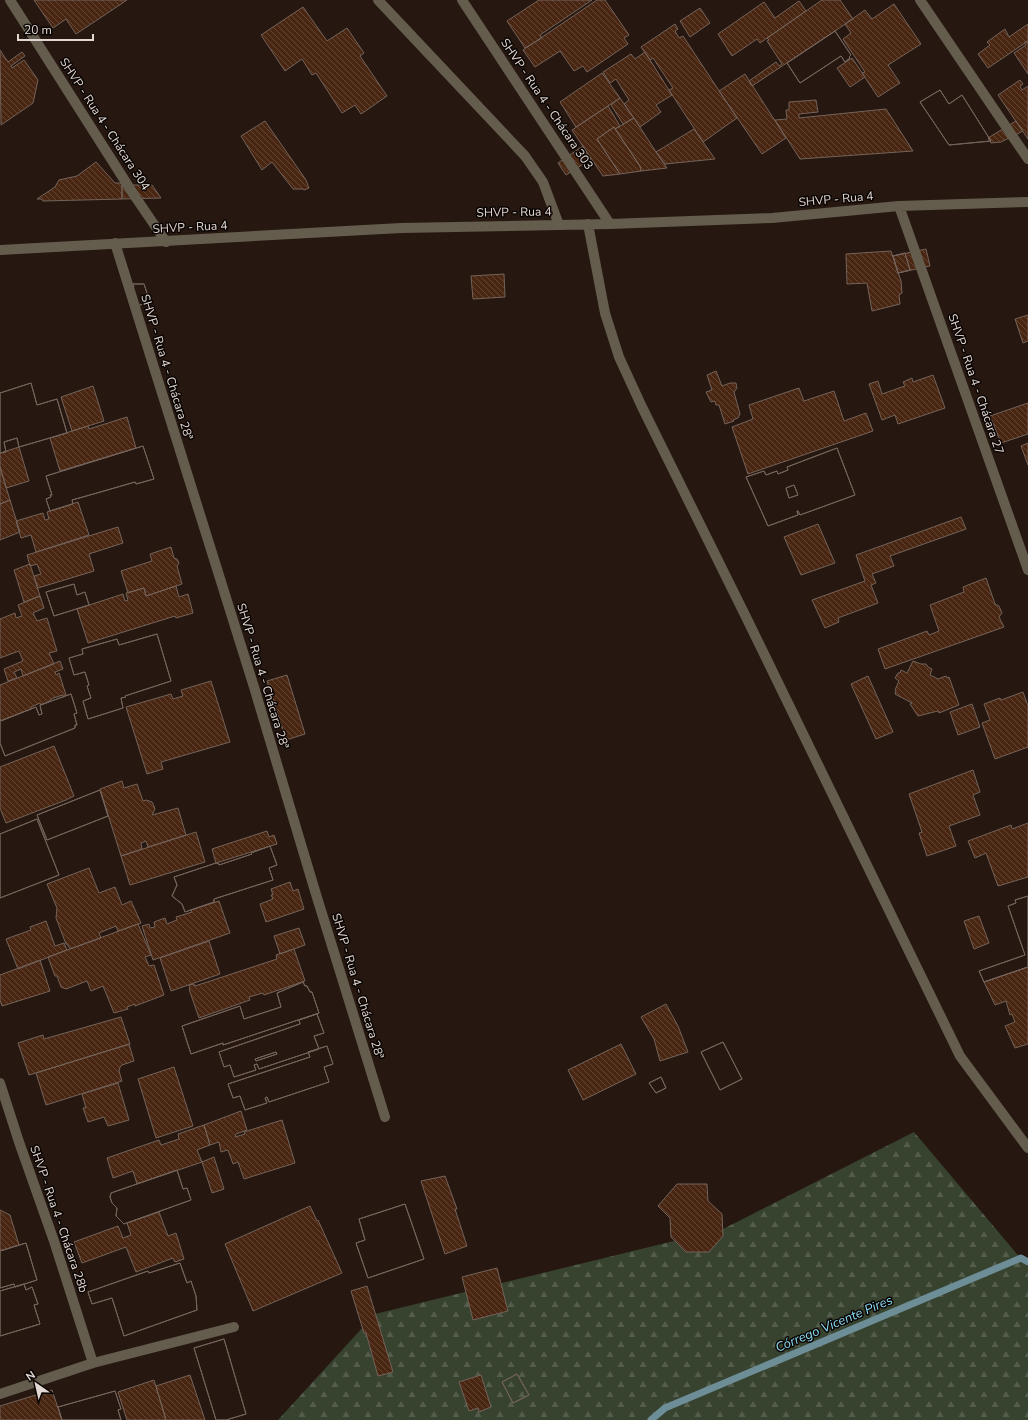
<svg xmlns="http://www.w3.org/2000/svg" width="1028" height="1420" font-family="'Nunito Sans',sans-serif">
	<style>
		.forest { fill: url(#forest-firs) }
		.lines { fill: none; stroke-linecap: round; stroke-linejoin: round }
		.stream { stroke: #6d8d97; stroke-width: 7 }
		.building { fill: url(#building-back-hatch); stroke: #74635a; fill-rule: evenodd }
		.minor { stroke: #645d4d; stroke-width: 10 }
		.labels { text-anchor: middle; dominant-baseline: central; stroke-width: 3; stroke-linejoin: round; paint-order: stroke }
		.street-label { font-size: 12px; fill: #e2d8d3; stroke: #0a0503 }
		.water-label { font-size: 13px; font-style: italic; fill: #8adef8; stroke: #0a0503 }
	</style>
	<defs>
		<pattern id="forest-firs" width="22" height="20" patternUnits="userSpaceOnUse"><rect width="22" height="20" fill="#37422f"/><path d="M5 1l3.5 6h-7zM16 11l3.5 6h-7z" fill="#545d4c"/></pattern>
		<pattern id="building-back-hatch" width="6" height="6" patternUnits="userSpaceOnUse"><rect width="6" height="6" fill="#482612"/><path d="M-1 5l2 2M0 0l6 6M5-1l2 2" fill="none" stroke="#624534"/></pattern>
	</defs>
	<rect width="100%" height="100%" fill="#261810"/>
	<path class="forest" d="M914 1132 1028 1267V1420H278L375 1314 723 1229Z"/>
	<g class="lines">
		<path class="stream" d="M651 1420 665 1408 1021 1258 1028 1262"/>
	</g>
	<path class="building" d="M34 0H127L76 34 66 19 53 28Z
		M539 0H592L540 35 542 38 525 48 507 21Z
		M597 0H605L629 35 624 38 628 44 587 72 583 66 574 71 560 51 535 67 523 50Z
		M822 0H840L853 19 752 86 749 81 776 62 779 66 782 64 767 41 769 40 767 38Z
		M799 1 806 11 760 43 757 39 732 56 718 34 764 2 775 18Z
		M894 4 921 44 888 65 900 83 878 97 862 73 865 72 843 39 851 33 845 24 865 10 872 19Z
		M303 7 327 41 347 28 364 53 360 56 387 96 361 114 355 105 342 113 316 73 312 75 302 59 285 71 261 35Z
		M700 8 710 23 690 37 680 21Z
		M675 24 678 29 675 31 679 38 683 36 737 118 703 142 669 90 673 88 653 58 650 60 641 47Z
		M1028 24V41L988 68 978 54 990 45 987 42 1005 29 1009 37Z
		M835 31 851 55 849 57 850 58 845 62 841 56 800 83 787 63Z
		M835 31 851 55 849 57 850 58 845 62 841 56 800 83 787 63Z
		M1028 41V74L1014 53 1026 45 1024 43Z
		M0 50 8 62 22 52 25 56 11 66 12 68 24 60 38 80 33 103 1 125Z
		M645 52 672 95 656 105 661 112 640 127 624 104 629 100 616 79 610 83 603 72 631 54 635 59Z
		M852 58 865 77 850 87 837 68Z
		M602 73 620 98 576 127 560 102Z
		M745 74 786 138 762 154 719 91Z
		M1020 80 1023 84 1020 86 1022 90 1028 86V139L998 95Z
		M940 90 949 104 962 95 991 141 949 145 920 102Z
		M940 90 949 104 962 95 991 141 949 145 920 102Z
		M620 98 634 118 623 124 611 105Z
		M816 100 818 112 799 114V118L886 109 913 151 800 159 775 120 787 119 786 110H789V102Z
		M608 106 620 126 615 129 614 127 597 139 620 174 603 176 572 130Z
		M634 118 656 152 667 168 641 171 640 166 615 129Z
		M265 121 306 180 309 188 304 190 303 189H293L272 162 262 170 241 136Z
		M1016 121 1023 131 1001 142 991 143 988 138Z
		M614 127 640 166 641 171 620 174 597 139Z
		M694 129 715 159 665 164 656 152Z
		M583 146 591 159 566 175 558 163Z
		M96 162 115 183H121L122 185V199L43 201 41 199H37L55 187 59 180 77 176Z
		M122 185H152L161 198 122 199Z
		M926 249 930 266 898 273 893 256Z
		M891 251 901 281 902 293 899 295 900 304 872 311 867 283 847 284 846 254Z
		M905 253 910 270 898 273 893 256Z
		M905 253 910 270 898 273 893 256Z
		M504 274 505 297 473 299 471 276Z
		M133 284H144L150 302 137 306 131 287H134Z
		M133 284H144L150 302 137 306 131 287H134Z
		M1028 315V341L1023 343 1015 319Z
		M716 371 722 386 730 383H736L737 388 734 392 740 414 738 418 733 420 734 421 725 424 719 405H716L715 401 711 402 706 392 712 390 707 375Z
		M933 375 945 408 898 424 895 415 882 420 869 384 878 381 882 394 905 386 903 382 912 378 913 382Z
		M31 383 37 405 57 399 67 433 19 447 17 438 4 442 6 452 0 453V393Z
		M31 383 37 405 57 399 67 433 19 447 17 438 4 442 6 452 0 453V393Z
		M93 386 104 421 72 431 61 397Z
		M799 388 804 401 834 391 844 421 866 413 873 431 748 474 732 427 753 419 749 405Z
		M1028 403V434L1001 443 990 416Z
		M127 417 136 448 60 471 50 438 88 426 89 429Z
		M1028 443V465L1021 446Z
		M143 446 154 479 136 484 135 482 97 493 72 500 73 504 50 511 46 499 51 497 50 495H52L46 476Z
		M143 446 154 479 136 484 135 482 97 493 72 500 73 504 50 511 46 499 51 497 50 495H52L46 476Z
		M19 447 29 481 6 488 0 466V453Z
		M837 448 855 495 800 515 798 511H797L798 515 768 526 746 477 764 471 766 475 777 471 778 474 788 470 787 467ZM794 485 798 495 789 498 786 488Z
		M837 448 855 495 800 515 798 511H797L798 515 768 526 746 477 764 471 766 475 777 471 778 474 788 470 787 467ZM794 485 798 495 789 498 786 488Z
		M0 467 10 500 0 504Z
		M10 500 20 532 0 540V504Z
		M78 502 89 535 36 552 31 535 21 538 16 521 43 513 45 520 49 519 47 512Z
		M961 517 966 529 890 556 894 566 872 574 876 583 871 585 878 603 838 618 839 622 825 628 812 600 865 581 856 555Z
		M818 524 835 563 801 575 784 537Z
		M118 527 123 543 89 554 94 571 38 588 34 576 41 574 37 564 30 566 27 555Z
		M171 547 174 558 177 559 179 563 177 566 182 584 146 596 144 588 128 593 121 571 152 561 150 554Z
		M30 564 40 596 24 602 14 570Z
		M986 578 994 601 995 604 999 606 1002 613 999 617 1004 627 885 669 878 649 927 631 929 635 939 631 930 605 964 592 963 587Z
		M74 584 77 595 85 592 89 605 54 616 46 592Z
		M74 584 77 595 85 592 89 605 54 616 46 592Z
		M176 586 179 597 188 594 193 613 176 618 175 616 88 643 77 609 123 594 125 601 128 600 126 593 144 588 146 596Z
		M40 596 44 608 33 613 37 621 47 618 57 651 49 653 54 664 23 676 21 669 14 672 17 678 8 681 4 669 23 661 19 651 0 658V619L15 613 16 618 22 616 18 605Z
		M157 634 171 681 125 696 126 697 121 698 123 708 88 719 83 701 91 698 87 686 89 685 85 672 74 675 69 658 83 654 82 649 117 639 119 645Z
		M157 634 171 681 125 696 126 697 121 698 123 708 88 719 83 701 91 698 87 686 89 685 85 672 74 675 69 658 83 654 82 649 117 639 119 645Z
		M60 661 63 669 55 672 56 675 59 673 66 695 63 697V695L53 698 49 701V702L41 705 40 703 31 707V709L1 721 0 718V685Z
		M913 661 921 664H926L928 667 932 669 930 675 938 679 946 676 947 678 949 677 959 705 939 713 938 711 918 716 910 704 912 703 895 694 896 690H895L899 681 895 678 898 673H900L901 670 907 673Z
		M287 675 305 734 286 740 267 681Z
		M868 676 893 732 876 739 851 684Z
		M211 681 230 742 161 762 163 769 147 774 126 707 171 694 173 699 183 696 181 690Z
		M1023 692 1028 706V747L995 759 982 723 990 720 984 704 1000 698 1001 700Z
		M71 694 77 713 74 714 77 725H75V728L5 756 0 743V721L36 707 39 715 42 714 40 705Z
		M71 694 77 713 74 714 77 725H75V728L5 756 0 743V721L36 707 39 715 42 714 40 705Z
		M972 704 980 727 958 735 950 712Z
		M54 746 74 796 66 800 6 823 0 808V767Z
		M973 770 980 792 973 795 980 815 949 826 956 846 927 856 919 833 922 832 909 794Z
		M122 781 124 788 137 784 143 801 146 800 152 802 154 806 155 809 152 815 178 808 186 835 148 847 146 841 141 843 142 849 121 856 100 789Z
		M100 790 108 816 47 840 37 815Z
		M100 790 108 816 47 840 37 815Z
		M37 819 59 875 0 898V834Z
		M37 819 59 875 0 898V834Z
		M1028 823V877L998 886 986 853 975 858 968 841 1011 825 1012 829Z
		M267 831 269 837 274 835 277 844 216 863 212 849Z
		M196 832 205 862 130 885 121 856Z
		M270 846 277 865 269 868 273 880 214 899V902L185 912 182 904 172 896 177 885 174 877 216 863H218L219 865 252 854 251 853Z
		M270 846 277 865 269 868 273 880 214 899V902L185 912 182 904 172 896 177 885 174 877 216 863H218L219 865 252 854 251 853Z
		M89 868 99 893 115 887 122 905 131 901 141 923 118 931 116 926 99 933 101 938 70 949 67 944H66L56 918 57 908 47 884Z
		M290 882 293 891 298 889 304 909 266 922 260 904 273 899 271 895H273L271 889Z
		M1028 896V967L984 982 979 971 1025 955 1008 906 1016 903 1015 900Z
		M1028 896V967L984 982 979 971 1025 955 1008 906 1016 903 1015 900Z
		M219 901 230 933 153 960 142 926 149 924 150 928 155 927 154 922 165 918 167 924 177 920 176 917 192 912 191 910Z
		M979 916 989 943 974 949 964 921Z
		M46 921 55 946 64 943 67 950 18 969 6 939 31 930 30 927Z
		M138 924 151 955 145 957 149 966 154 965 164 995 135 1006V1004L127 1007 128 1009 114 1013 103 986 91 991 87 981 66 989 61 987 57 976H55L48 957Z
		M299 928 305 945 280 954 274 936Z
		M209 941 220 974 171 991 160 958Z
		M294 949 305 981 264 995 263 993 249 997 250 1000 199 1018 189 989H190L189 985 194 984 195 986 277 959 276 955Z
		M40 960 50 991 2 1006 0 1000V975Z
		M1028 967V1044L1015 1048 1005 1026 1015 1022 1012 1014 1010 1015 1006 1001 995 1005 984 982Z
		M303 982 305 986H307L310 992H312L319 1013 223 1045V1043L191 1054 182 1026 240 1006 244 1019 281 1007 277 993Z
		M303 982 305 986H307L310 992H312L319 1013 223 1045V1043L191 1054 182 1026 240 1006 244 1019 281 1007 277 993Z
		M666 1004 678 1026 688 1052 660 1061 654 1039 641 1017Z
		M317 1014 324 1033 314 1036 319 1049 259 1069 257 1064 254 1065 256 1070 234 1077 230 1065 224 1067 219 1052 300 1024 299 1020ZM276 1052 277 1054 256 1061 255 1059Z
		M317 1014 324 1033 314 1036 319 1049 259 1069 257 1064 254 1065 256 1070 234 1077 230 1065 224 1067 219 1052 300 1024 299 1020ZM276 1052 277 1054 256 1061 255 1059Z
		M121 1017 130 1044 29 1075 18 1043 43 1035 44 1039Z
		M723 1042 742 1079 720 1090 701 1052Z
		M723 1042 742 1079 720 1090 701 1052Z
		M129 1044 134 1061 122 1065 120 1067 119 1071 122 1081 46 1105 36 1073Z
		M621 1044 636 1074 583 1100 568 1070Z
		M327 1046 333 1064 324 1067 329 1082 269 1102 267 1097 265 1098 267 1103 245 1110 240 1096 233 1098 228 1084 310 1057 308 1052Z
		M327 1046 333 1064 324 1067 329 1082 269 1102 267 1097 265 1098 267 1103 245 1110 240 1096 233 1098 228 1084 310 1057 308 1052Z
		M174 1067 193 1126 156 1138 138 1079Z
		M661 1077 666 1088 656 1093 649 1083Z
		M661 1077 666 1088 656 1093 649 1083Z
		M118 1083 129 1120 108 1126 104 1117 88 1122 83 1108H86L82 1094Z
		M241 1111 247 1130 236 1134 235 1137 245 1134 244 1132 282 1120 295 1163 244 1179 238 1162 233 1164 228 1150 221 1152 219 1142 210 1145 204 1125Z
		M204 1125 210 1145 197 1150 202 1162 137 1184 133 1171 113 1178 107 1158 159 1140 161 1145 179 1139 178 1134Z
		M214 1157 224 1189 212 1193 202 1162Z
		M177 1170 183 1189 187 1188 191 1200 124 1224 116 1216 117 1208 112 1203 110 1197 111 1193Z
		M177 1170 183 1189 187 1188 191 1200 124 1224 116 1216 117 1208 112 1203 110 1197 111 1193Z
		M445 1176 457 1209H455L467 1246 445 1254 421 1181Z
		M677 1184H707L708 1201 722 1214 723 1236 709 1252H686L671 1237 670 1218 658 1206Z
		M405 1204 424 1259 368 1278 356 1243 365 1240 359 1219Z
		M405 1204 424 1259 368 1278 356 1243 365 1240 359 1219Z
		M310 1206 317 1221 318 1220 342 1273 253 1311 225 1244Z
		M0 1210 10 1215 19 1245 0 1251Z
		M159 1212 168 1236 176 1233 184 1259 175 1262 173 1258 136 1272 126 1247 82 1263 74 1242 118 1226 123 1238 131 1235 127 1223Z
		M26 1243 37 1280 15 1287 14 1284 0 1288V1251Z
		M26 1243 37 1280 15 1287 14 1284 0 1288V1251Z
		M180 1263 187 1283 191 1281 196 1296 197 1310 124 1336 112 1298 92 1304 88 1292 148 1271 149 1273Z
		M180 1263 187 1283 191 1281 196 1296 197 1310 124 1336 112 1298 92 1304 88 1292 148 1271 149 1273Z
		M497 1268 508 1311 473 1320 462 1277Z
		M24 1284 26 1290 32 1287 38 1304 34 1305 40 1324 0 1336V1291Z
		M24 1284 26 1290 32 1287 38 1304 34 1305 40 1324 0 1336V1291Z
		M367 1286 393 1372 378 1376 366 1333H364L351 1291Z
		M224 1339 246 1414 226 1420H216L194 1348Z
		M224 1339 246 1414 226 1420H216L194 1348Z
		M517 1374 529 1395 513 1403 502 1382Z
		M517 1374 529 1395 513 1403 502 1382Z
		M190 1375 205 1420H166L156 1386Z
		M481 1375 491 1407 479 1412 478 1408 469 1411 459 1382Z
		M154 1380 166 1420H127L118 1392Z
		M52 1390 62 1420H0V1406Z
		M115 1391 121 1409 118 1410 121 1420H62L58 1407Z
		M115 1391 121 1409 118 1410 121 1420H62L58 1407Z"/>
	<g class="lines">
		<path class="minor" d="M10 0 134 195 166 242
			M378 0 525 156 543 182 559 225
			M462 0 610 224
			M920 0 1028 159
			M899 206 1028 570
			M588 224 605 313 619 357 642 407 747 619 960 1056 1028 1148
			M115 243 254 687 315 891 385 1117
			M0 250 401 228 610 224 772 218 899 206 1028 202
			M0 1083 19 1142 54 1241 93 1363
			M0 1394 93 1363 234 1327"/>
	</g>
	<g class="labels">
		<g class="street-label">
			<text transform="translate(547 104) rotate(56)">SHVP - Rua 4 - Chácara 303</text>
			<text transform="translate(105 124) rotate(57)">SHVP - Rua 4 - Chácara 304</text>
			<text transform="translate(836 199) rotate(-5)">SHVP - Rua 4</text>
			<text transform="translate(514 212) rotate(-1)">SHVP - Rua 4</text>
			<text transform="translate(190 227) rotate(-3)">SHVP - Rua 4</text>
			<text transform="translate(167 367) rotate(73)">SHVP - Rua 4 - Chácara 28ª</text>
			<text transform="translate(976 384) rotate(71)">SHVP - Rua 4 - Chácara 27</text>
			<text transform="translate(263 676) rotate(73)">SHVP - Rua 4 - Chácara 28ª</text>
			<text transform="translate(358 986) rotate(73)">SHVP - Rua 4 - Chácara 28ª</text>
			<text transform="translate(59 1219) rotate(71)">SHVP - Rua 4 - Chácara 28b</text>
		</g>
		<g class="water-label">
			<text transform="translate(834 1324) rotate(-23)">Córrego Vicente Pires</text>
		</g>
	</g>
	<g transform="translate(36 1384) rotate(326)" stroke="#0a0503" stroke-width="3" paint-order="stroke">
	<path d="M0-3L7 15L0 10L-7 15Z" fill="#e2d8d3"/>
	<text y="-6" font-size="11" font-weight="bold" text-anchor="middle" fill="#e2d8d3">N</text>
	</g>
	<path d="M18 34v6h75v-6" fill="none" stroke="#e2d8d3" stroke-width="2"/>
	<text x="24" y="34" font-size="12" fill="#e2d8d3" stroke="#0a0503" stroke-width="3" paint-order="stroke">20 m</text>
</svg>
